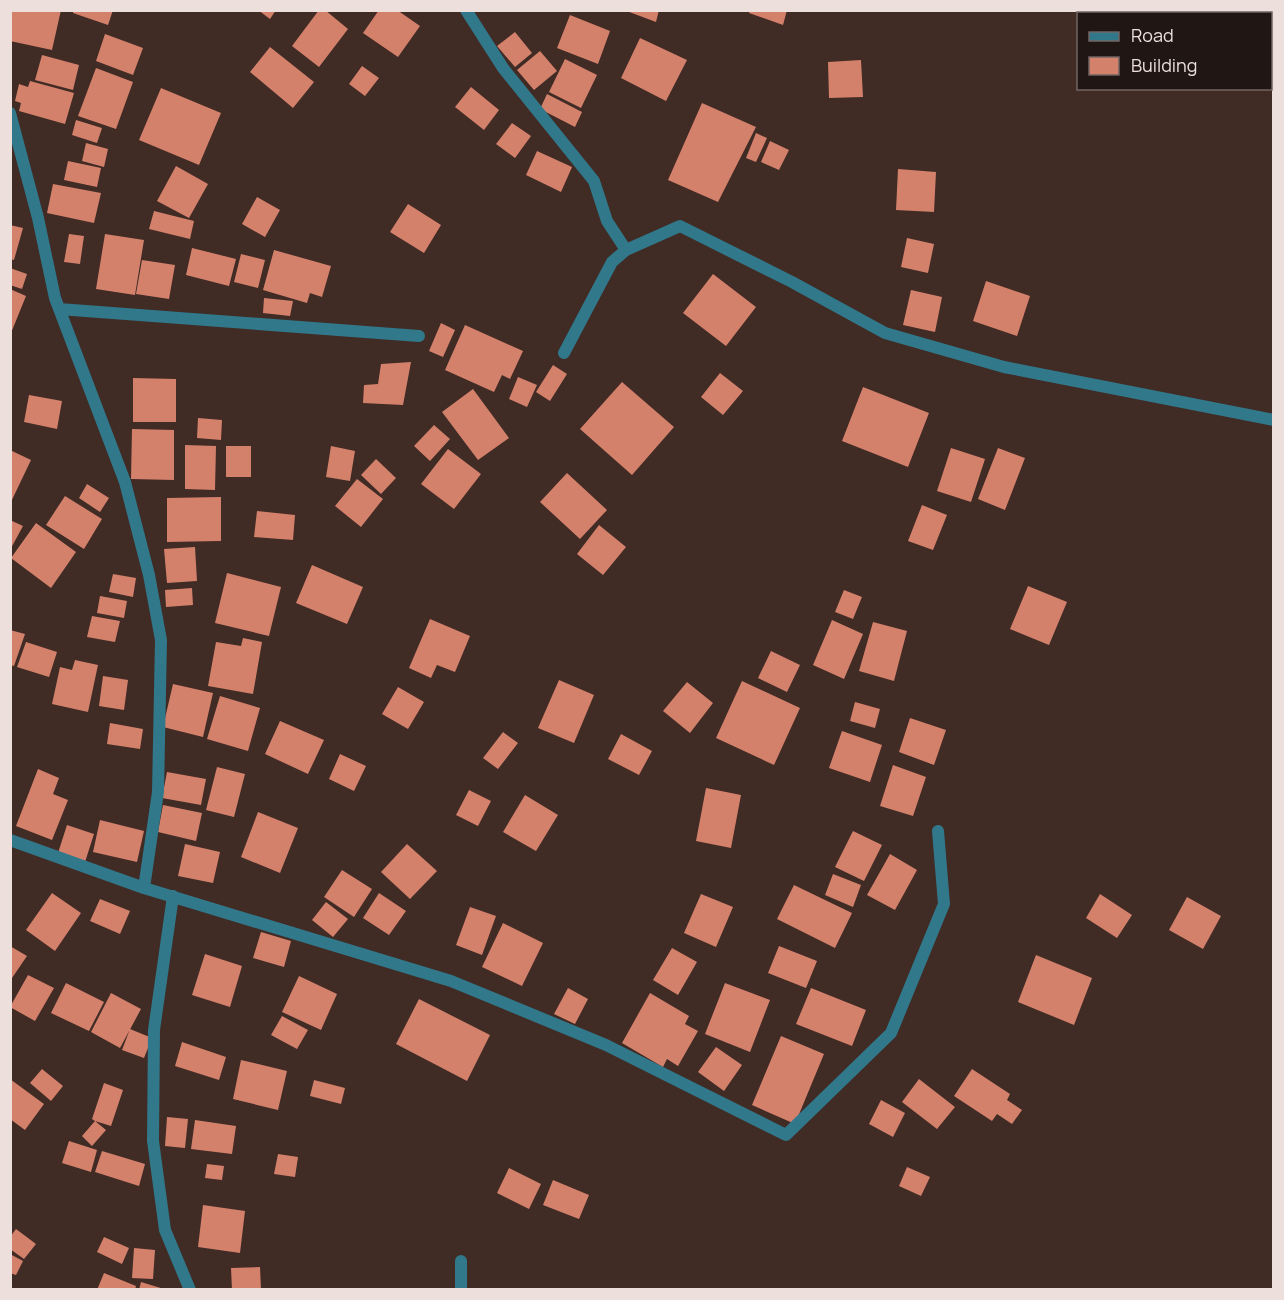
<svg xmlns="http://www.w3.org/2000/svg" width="1284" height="1300" font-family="Manrope,sans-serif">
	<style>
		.building { fill: #d4816c }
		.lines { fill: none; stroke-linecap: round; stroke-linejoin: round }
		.minor { stroke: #31788b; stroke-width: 12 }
	</style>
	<rect width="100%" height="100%" fill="#402b25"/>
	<path class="building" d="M10 10H61L52 50 10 41Z
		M73 10H113L108 25 73 13Z
		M258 10H276L270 19Z
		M319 10H325L348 29 319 67 292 46Z
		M379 10H397L420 26 398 57 363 33Z
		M624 10H659L656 22Z
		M750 10H787L783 25 749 13Z
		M570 15 610 31 598 64 557 48Z
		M515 32 532 53 515 67 497 46Z
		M105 34 143 48 133 75 96 61Z
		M640 38 687 60 666 101 621 78Z
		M270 47 314 82 293 108 250 72Z
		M540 51 557 71 534 90 517 70Z
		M42 55 79 65 73 90 35 80Z
		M565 59 597 75 581 108 549 92Z
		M861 60 863 97 829 98 828 62Z
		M362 66 379 78 365 96 349 84Z
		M96 68 133 82 116 129 78 116Z
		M30 81 74 93 65 124 19 111 21 103 15 101 19 84 28 87Z
		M471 87 499 110 484 130 455 107Z
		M161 88 221 113 199 165 139 140Z
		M547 94 582 112 575 127 540 109Z
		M702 103 756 127 718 202 668 180Z
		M76 120 102 128 97 143 72 135Z
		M512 123 531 136 515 158 496 144Z
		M756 133 767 138 756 162 746 158Z
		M770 141 789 150 779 170 761 162Z
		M86 143 108 149 104 167 82 161Z
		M537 151 572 167 561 192 526 175Z
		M68 161 101 168 97 187 64 180Z
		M176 166 208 184 189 218 157 201Z
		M898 169 936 172 934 212 896 210Z
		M53 184 101 193 94 223 47 213Z
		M257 197 280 210 265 237 242 224Z
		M408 204 441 225 424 253 390 232Z
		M154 211 194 221 190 239 149 229Z
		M10 225 23 228 14 260 10 259Z
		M69 234 84 236 80 264 64 262Z
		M105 234 144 240 135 295 96 289Z
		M907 238 934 244 928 273 901 267Z
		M192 248 236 259 229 286 186 275Z
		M274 250 331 266 322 297 310 293 307 303 263 290Z
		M241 254 265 260 258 288 234 282Z
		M142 260 175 265 169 299 136 294Z
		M10 268 27 274 22 289 10 285Z
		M713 274 756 307 726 346 683 313Z
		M986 281 1030 296 1017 336 973 321Z
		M10 289 26 296 11 333H10Z
		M911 290 942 297 935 332 903 325Z
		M264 298 293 301 290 316 263 313Z
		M441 323 455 330 443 357 429 351Z
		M465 325 523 351 510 379 502 375 494 392 445 370Z
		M411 362 403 405 363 403 364 385 378 384 381 364Z
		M553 365 567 374 550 401 536 392Z
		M720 373 743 391 723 415 701 397Z
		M518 377 537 385 527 407 509 399Z
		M133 378 176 379V422H133Z
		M622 382 674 427 632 475 580 429Z
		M863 387 929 413 908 467 842 441Z
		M473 389 509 438 478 460 442 412Z
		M29 395 62 401 57 429 24 422Z
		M198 418 222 420 221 440 197 438Z
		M434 425 450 439 430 461 414 446Z
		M132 429 174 430V480L131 479Z
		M185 445 216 446 215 490 185 489Z
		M226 446H251V477H226Z
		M331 446 355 451 350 481 326 477Z
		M951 448 985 459 971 502 937 491Z
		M998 448 1025 458 1005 510 978 499Z
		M448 449 481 474 454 509 421 484Z
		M10 450 31 460 10 504Z
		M376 459 396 478 381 494 361 475Z
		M567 473 607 510 580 539 540 502Z
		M357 479 383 499 361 527 335 506Z
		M87 484 109 498 100 512 79 498Z
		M65 496 102 519 84 549 46 525Z
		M221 497V541L167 542V498Z
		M922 505 947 515 933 550 908 541Z
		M257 511 295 515 293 540 254 537Z
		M10 520 23 526 10 550Z
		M36 523 76 552 51 588 11 558Z
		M599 525 626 547 603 575 577 554Z
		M195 547 197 581 167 583 164 549Z
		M312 565 363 587 347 624 296 603Z
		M227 573 281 587 269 636 215 623Z
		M113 574 136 578 133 597 109 592Z
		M1028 586 1067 602 1049 645 1010 629Z
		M192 588 193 605 166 607 165 590Z
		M844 590 862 597 853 619 835 612Z
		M100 596 127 601 124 618 97 613Z
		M92 616 120 621 115 642 87 637Z
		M430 619 470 636 455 672 437 665 431 678 409 668Z
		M832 620 863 634 844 679 813 665Z
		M873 622 907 631 894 681 859 671Z
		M10 630 25 634 14 666 10 665Z
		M243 638 262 642 253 694 208 686 216 642 241 646Z
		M26 642 57 652 49 677 17 667Z
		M771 651 800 665 787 692 758 678Z
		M75 660 98 665 88 712 52 704 60 667 72 670Z
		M103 676 128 680 124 710 99 706Z
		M559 680 594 695 574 743 538 728Z
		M742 681 800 708 774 765 716 738Z
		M687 682 713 703 690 733 663 711Z
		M173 684 213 693 203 737 163 727Z
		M398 687 424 702 408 729 382 714Z
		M220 696 260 708 248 751 207 739Z
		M855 702 880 709 875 728 850 721Z
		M910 718 946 730 934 765 899 752Z
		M280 721 324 740 308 774 265 754Z
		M110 723 143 729 140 749 107 744Z
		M842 731 882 745 870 782 829 768Z
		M503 732 518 743 498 769 483 758Z
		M621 734 652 751 639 775 608 759Z
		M340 754 366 766 354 791 329 779Z
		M893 765 926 777 913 816 880 806Z
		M217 767 245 774 234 817 206 810Z
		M38 769 59 778 53 794 68 800 52 840 16 826Z
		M167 772 206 779 201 805 162 798Z
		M706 788 741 795 731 848 696 841Z
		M469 790 491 801 478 826 456 815Z
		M525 795 558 815 536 851 503 832Z
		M163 805 202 813 196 841 158 832Z
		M258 812 298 828 280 873 241 857Z
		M100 820 144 831 137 862 93 852Z
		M67 825 94 834 85 862 58 853Z
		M853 831 882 845 864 881 835 867Z
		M185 844 220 852 213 883 178 876Z
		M407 844 437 871 410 899 381 872Z
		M890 854 917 870 895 910 867 895Z
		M342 870 372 889 354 917 324 897Z
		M833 874 861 885 853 907 825 895Z
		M794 885 852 913 835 948 777 919Z
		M52 893 81 913 55 951 26 930Z
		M379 893 406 911 389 935 363 918Z
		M701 894 733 907 716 947 684 933Z
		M1100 894 1132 915 1117 938 1086 918Z
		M1187 897 1221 916 1203 949 1169 930Z
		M100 899 130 911 120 934 90 921Z
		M326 902 348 919 333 937 312 920Z
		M470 907 496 916 482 955 456 945Z
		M503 923 543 943 522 986 482 967Z
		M261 932 291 941 284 967 253 958Z
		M10 946 27 956 12 978 10 977Z
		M779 946 817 961 806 988 768 973Z
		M672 948 697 962 678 995 653 980Z
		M205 954 242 966 230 1007 192 995Z
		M1036 955 1092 978 1074 1025 1018 1002Z
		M28 975 54 988 35 1021 10 1007Z
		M299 976 337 994 321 1030 282 1012Z
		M66 983 104 1002 89 1031 51 1013Z
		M725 983 770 1000 750 1052 705 1034Z
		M568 988 588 999 575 1024 554 1014Z
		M811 988 866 1010 852 1046 796 1024Z
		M111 993 141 1009 120 1048 91 1032Z
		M650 993 689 1016 685 1024 698 1031 678 1066 667 1059 663 1067 622 1043Z
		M419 999 490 1035 467 1081 396 1044Z
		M282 1016 308 1030 297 1049 271 1035Z
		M130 1029 152 1038 144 1058 122 1050Z
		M781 1036 824 1054 795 1124 752 1105Z
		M182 1042 226 1057 219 1080 175 1066Z
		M716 1047 742 1065 724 1091 698 1072Z
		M241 1060 287 1071 278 1110 233 1099Z
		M42 1069 63 1086 51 1101 30 1083Z
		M972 1069 1010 1094 1007 1100 1022 1110 1012 1124 997 1114 992 1121 954 1096Z
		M10 1079 44 1104 25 1130 10 1119Z
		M919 1079 955 1107 937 1129 902 1102Z
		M314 1080 345 1088 341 1104 310 1096Z
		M104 1083 123 1090 111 1126 95 1121 106 1130 92 1146 82 1136 95 1121 92 1119Z
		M881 1100 905 1113 893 1137 869 1124Z
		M167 1117 188 1119 185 1148 165 1146Z
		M195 1120 236 1126 232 1154 191 1149Z
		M69 1141 97 1150 91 1172 62 1163Z
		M102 1151 145 1164 139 1186 95 1172Z
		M278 1154 298 1157 295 1177 274 1174Z
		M207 1164 224 1166 222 1180 205 1178Z
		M907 1167 930 1177 921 1196 899 1186Z
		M509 1168 541 1184 529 1209 497 1193Z
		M553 1180 589 1195 579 1219 543 1205Z
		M203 1205 245 1211 240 1253 198 1247Z
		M16 1229 36 1244 24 1259 10 1249V1237Z
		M104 1237 129 1248 122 1264 97 1252Z
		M134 1248 155 1250 153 1279 132 1278Z
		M10 1254 23 1261 16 1275 10 1273Z
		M260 1267 261 1290H232L231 1268Z
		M104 1273 136 1286 135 1290H97Z
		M141 1282 164 1289V1290H139Z"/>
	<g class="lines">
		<path class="minor" d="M466 10 503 68 594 181 607 221 626 250 612 262 564 353
			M10 113 38 218 55 298 125 482 149 575 161 640 158 792 144 888
			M626 250 680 226 792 282 885 333 1004 367 1274 420
			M59 309 419 336
			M10 840 144 888 451 981 606 1045 786 1135 891 1033 944 904 938 831
			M173 896 154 1030 153 1141 165 1230 190 1290
			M461 1261V1290"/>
	</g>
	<rect width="1284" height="1300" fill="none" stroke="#eddfdb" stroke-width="24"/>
	<rect x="1077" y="12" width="195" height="78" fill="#201613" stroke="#726663" stroke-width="1.5"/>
	<rect x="1089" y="32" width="30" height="9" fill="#31788b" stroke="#726663" stroke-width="1.5"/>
	<text x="1131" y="42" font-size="18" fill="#eddfdb">Road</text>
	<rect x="1089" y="57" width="30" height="18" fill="#d4816c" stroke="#726663" stroke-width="1.5"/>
	<text x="1131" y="72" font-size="18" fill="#eddfdb">Building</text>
</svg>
